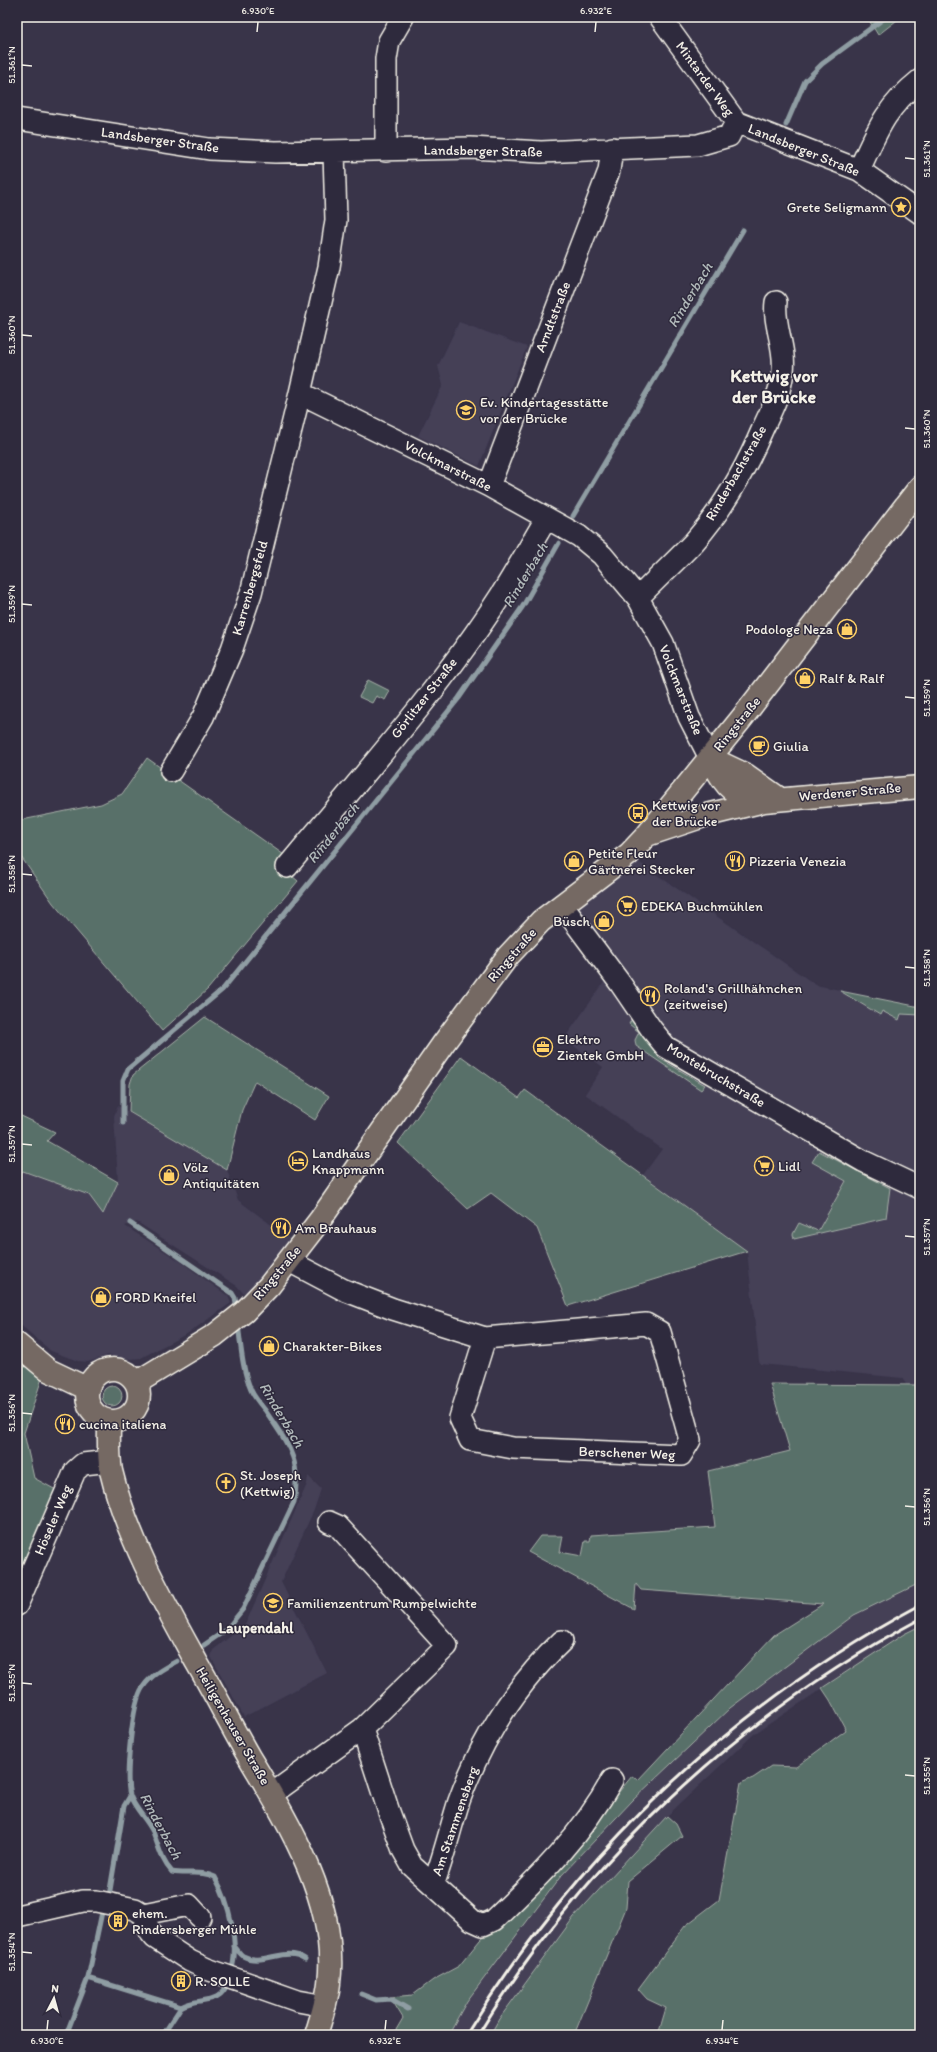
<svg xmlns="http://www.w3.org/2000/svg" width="937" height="2052" font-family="Itim,sans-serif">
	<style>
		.built { fill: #443f57 }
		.green { fill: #596f69; stroke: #a6b0a8 }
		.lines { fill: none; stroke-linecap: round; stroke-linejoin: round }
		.stream { stroke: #8f9da3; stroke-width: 5 }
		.minor-casing { stroke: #f4f1e8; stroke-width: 24 }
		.major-casing { stroke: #f4f1e8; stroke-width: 25 }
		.minor { stroke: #2f2a3d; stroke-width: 21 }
		.major { stroke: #756964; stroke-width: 22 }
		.rail { stroke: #f4f1e8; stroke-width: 3 }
		.ticks { fill: none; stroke: #f4f1e8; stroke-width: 1.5 }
		.labels { text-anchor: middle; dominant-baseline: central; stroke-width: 3; stroke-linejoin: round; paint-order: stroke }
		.street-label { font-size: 14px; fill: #f4f1e8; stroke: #2f2a3d }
		.poi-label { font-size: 14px; fill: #f4f1e8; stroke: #2f2a3d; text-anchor: start }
		.water-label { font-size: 15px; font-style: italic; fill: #b1b9ba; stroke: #2f2a3d }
		.neighbourhood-label { font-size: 15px; font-weight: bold; fill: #f4f1e8; stroke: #2f2a3d }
		.district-label { font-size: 18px; font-weight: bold; fill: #f4f1e8; stroke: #2f2a3d }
		.neatline { fill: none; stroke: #f4f1e8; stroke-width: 1.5 }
		.ticks-label { font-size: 10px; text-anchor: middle; fill: #f4f1e8 }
	</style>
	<rect width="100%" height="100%" fill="#393449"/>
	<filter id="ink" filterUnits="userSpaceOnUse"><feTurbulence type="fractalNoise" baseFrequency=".025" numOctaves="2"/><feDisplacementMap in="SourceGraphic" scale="8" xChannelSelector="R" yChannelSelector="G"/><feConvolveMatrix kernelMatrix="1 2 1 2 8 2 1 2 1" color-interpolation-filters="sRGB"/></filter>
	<g filter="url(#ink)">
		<path class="built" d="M459 322 527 347 479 466 418 436 443 385 438 366Z
			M630 856 816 985 920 1007V1385L907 1386 902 1378 761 1364 759 1361 747 1251 643 1175 662 1149 585 1094 603 1067 564 1039 610 974 568 905Z
			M118 1106 227 1170 238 1200 297 1244 265 1284 243 1293 237 1286 137 1222 125 1226 181 1262 228 1296 231 1303 190 1332 141 1358 131 1359 109 1355 88 1362 78 1361 51 1351 17 1322V1177L23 1171 89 1195 103 1213 118 1182 114 1116Z
			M308 1476 321 1489 314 1510 281 1582 327 1673 244 1717 211 1657 213 1650 245 1625 307 1484Z
			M920 1583V1626L904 1634 754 1734 667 1816 574 1917 499 2019 490 2035H448L467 2001 561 1876 633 1800 730 1708 854 1615Z"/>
		<path class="green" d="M867 17H901L878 35Z
			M368 680 390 691 385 700 376 696 372 703 359 697Z
			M147 758 287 857 280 866 298 881 208 989 162 1031 53 903 17 851V821L101 804 122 794Z
			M840 991 920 1007V1015L901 1014 899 1020 882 1011 880 1015Z
			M205 1017 329 1096 315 1120 255 1081 242 1110 227 1170 129 1112 130 1084 133 1075Z
			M633 1017 659 1058 705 1085 701 1090 636 1046 635 1040 639 1032 629 1024Z
			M461 1056 519 1098 525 1090 747 1251 568 1306 537 1228 491 1193 468 1209 398 1143Z
			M17 1114 55 1132 47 1141 118 1182 103 1214 89 1195 23 1171 17 1177Z
			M819 1151 890 1188 886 1218 794 1239 793 1234 799 1223 818 1231 846 1181 812 1162Z
			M17 1356 43 1375 24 1433 34 1478 56 1490 17 1586Z
			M770 1384 920 1385V1583L854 1615 730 1708 633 1800 561 1876 467 2001 448 2035H393L403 2018 390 1997 413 1995 433 1980 459 1966 480 1940 555 1870 632 1776 638 1780 774 1635 823 1604 641 1590 636 1584 634 1609 528 1552 540 1536H563L560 1552 582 1556 585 1541H590L591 1535 715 1527 708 1471 790 1451Z
			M102 1396a10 10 0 1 1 20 0a10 10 0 1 1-20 0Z
			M920 1626V2035H658L666 2008 647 1999 638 1989 685 1926 719 1900 741 1783 753 1778 771 1766 796 1767 846 1730 830 1700 822 1688 904 1634Z
			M667 1816 676 1824 682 1836 628 1881 626 1908 574 2035H490L499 2019 574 1917Z"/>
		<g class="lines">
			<path class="stream" d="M786 125 805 81 822 64 886 17
				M573 516 743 230
				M123 1123V1081L128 1069 223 989 459 698 523 606 559 543
				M130 1223 232 1293 235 1298 237 1310
				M204 1645 226 1630 243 1609 294 1502C302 1458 288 1445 265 1410 260 1404 254 1397 251 1390 242 1369 241 1346 238 1324
				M177 1661C164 1668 151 1675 143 1687 132 1701 125 1778 130 1795 134 1808 147 1819 153 1832 159 1847 161 1860 172 1872 187 1875 202 1870 215 1877 229 1902 240 1945 231 1972
				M109 1896 124 1806 130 1796
				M234 1946C237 1949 240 1954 243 1956 263 1967 285 1945 305 1959
				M88 1978 102 1912
				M361 1994 376 2000 391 1999 408 2009
				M66 2035 88 1978 181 2007
				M163 2035 181 2007C198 1996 220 2007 228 1982"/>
			<defs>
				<path id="minor" d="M660 17 736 122
					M17 119 209 149 275 152 471 148 541 152 698 145 729 136 736 122
					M736 122 859 170 920 213
					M386 151V59L389 41 403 17
					M334 152 336 220 329 267 300 393 489 486 579 536 602 555 638 598 663 643 689 717 710 758
					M859 170C877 131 885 108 920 80
					M489 486 609 171 612 148
					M638 598C656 579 676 561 694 542 723 509 746 468 763 428 772 409 781 391 783 371 786 347 773 325 776 302
					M171 771 203 717 232 649 251 593 300 393
					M287 867C360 779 439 691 501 595 517 570 531 544 546 519
					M562 905 620 983 652 1030 666 1047 863 1161 920 1188
					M289 1261 344 1290 393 1309 485 1338 646 1324 660 1332 690 1440 681 1455 513 1448 470 1440 460 1418 485 1338
					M17 1605 75 1471 83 1464 110 1461
					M362 1729 389 1812 403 1850 412 1866 472 1920 483 1925 494 1920C539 1877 582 1835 612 1780
					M272 1794 362 1729 447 1646 338 1526 329 1522
					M433 1885C444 1857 450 1829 459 1801 481 1740 515 1686 562 1641
					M143 1914 189 1905 200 1917
					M17 1916 83 1901H96L135 1909 143 1914 150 1932 155 1938 190 1961 207 1969 298 2001 325 2006"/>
				<path id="major" d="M710 758 746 775 780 799
					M710 758C727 787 728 794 763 801
					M647 835 707 815 764 801 920 787
					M17 1344 48 1370 88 1389
					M87 1395a26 26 0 1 1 52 0a26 26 0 1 1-52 0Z
					M136 1383 215 1335 244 1312 269 1286 320 1220 443 1044 508 956 541 921 629 854 647 835 742 718 920 487
					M109 1421C109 1438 108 1455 111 1471 127 1538 164 1603 197 1663 215 1694 231 1726 249 1757 288 1822 339 1904 329 1983 327 2001 321 2018 316 2035"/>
			</defs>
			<use href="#minor" class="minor-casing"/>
			<use href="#major" class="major-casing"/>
			<use href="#minor" class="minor"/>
			<use href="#major" class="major"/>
			<path class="rail" d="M466 2035C577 1854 733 1705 920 1605
				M478 2035C585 1859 739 1716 920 1619"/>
		</g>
	</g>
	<path class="ticks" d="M257 32 258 22M595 32 596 22M22 65 32 66M905 158 915 159M22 335 32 336M905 428 915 429M22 604 32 605M905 697 915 698M22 874 32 875M905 967 915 968M22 1144 32 1145M905 1236 915 1237M22 1413 32 1414M905 1506 915 1507M22 1683 32 1684M905 1775 915 1776M22 1952 32 1953M47 2030 48 2020M385 2030 386 2020M722 2030 723 2020"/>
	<defs>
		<symbol id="sight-ring" viewBox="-11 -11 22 22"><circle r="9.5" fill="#2f2a3d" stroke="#ffd166" stroke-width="1.5"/><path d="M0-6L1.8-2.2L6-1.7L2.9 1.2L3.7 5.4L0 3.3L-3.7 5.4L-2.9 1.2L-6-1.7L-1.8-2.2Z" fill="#ffd166"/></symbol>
		<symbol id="school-ring" viewBox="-11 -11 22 22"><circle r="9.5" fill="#2f2a3d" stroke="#ffd166" stroke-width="1.5"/><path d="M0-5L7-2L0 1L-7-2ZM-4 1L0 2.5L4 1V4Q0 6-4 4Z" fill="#ffd166"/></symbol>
		<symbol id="shop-ring" viewBox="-11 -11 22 22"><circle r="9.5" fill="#2f2a3d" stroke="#ffd166" stroke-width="1.5"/><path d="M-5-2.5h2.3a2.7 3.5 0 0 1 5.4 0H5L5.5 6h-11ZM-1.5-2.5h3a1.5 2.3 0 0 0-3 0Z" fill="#ffd166"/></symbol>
		<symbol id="cafe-ring" viewBox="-11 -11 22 22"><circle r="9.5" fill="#2f2a3d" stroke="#ffd166" stroke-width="1.5"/><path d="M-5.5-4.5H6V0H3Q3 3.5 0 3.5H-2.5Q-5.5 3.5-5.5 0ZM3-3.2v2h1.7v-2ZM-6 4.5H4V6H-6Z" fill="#ffd166"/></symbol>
		<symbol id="bus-ring" viewBox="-11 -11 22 22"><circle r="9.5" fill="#2f2a3d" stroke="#ffd166" stroke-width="1.5"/><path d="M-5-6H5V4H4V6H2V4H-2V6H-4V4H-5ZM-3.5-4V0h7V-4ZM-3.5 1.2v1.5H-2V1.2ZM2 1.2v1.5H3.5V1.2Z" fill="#ffd166"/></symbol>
		<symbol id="restaurant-ring" viewBox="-11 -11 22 22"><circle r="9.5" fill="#2f2a3d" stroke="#ffd166" stroke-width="1.5"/><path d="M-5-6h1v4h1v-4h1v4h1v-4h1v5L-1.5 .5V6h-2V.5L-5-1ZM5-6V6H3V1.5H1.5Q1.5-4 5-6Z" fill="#ffd166"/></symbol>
		<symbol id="supermarket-ring" viewBox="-11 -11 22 22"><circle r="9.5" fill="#2f2a3d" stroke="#ffd166" stroke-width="1.5"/><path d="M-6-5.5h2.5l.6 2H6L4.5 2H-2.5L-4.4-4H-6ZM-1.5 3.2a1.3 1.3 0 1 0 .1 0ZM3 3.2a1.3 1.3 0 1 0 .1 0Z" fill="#ffd166"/></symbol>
		<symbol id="office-ring" viewBox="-11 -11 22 22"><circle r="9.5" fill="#2f2a3d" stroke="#ffd166" stroke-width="1.5"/><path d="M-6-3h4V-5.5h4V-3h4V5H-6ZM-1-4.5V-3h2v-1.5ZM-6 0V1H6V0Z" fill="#ffd166"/></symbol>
		<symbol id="hotel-ring" viewBox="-11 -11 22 22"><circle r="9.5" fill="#2f2a3d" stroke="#ffd166" stroke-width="1.5"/><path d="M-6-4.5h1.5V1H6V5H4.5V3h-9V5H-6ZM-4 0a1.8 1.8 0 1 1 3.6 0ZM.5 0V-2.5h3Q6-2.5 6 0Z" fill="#ffd166"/></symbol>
		<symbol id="church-ring" viewBox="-11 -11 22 22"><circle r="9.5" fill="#2f2a3d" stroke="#ffd166" stroke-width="1.5"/><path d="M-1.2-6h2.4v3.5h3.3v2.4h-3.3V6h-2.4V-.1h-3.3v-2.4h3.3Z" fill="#ffd166"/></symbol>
		<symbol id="building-ring" viewBox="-11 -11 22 22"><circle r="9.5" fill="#2f2a3d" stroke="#ffd166" stroke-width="1.5"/><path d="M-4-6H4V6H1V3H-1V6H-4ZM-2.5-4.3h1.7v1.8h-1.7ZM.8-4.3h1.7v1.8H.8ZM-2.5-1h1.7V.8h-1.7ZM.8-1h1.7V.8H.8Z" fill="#ffd166"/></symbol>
	</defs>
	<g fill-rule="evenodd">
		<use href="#sight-ring" x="890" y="196" width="22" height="22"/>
		<use href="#school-ring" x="455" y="399" width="22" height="22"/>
		<use href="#shop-ring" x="836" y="618" width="22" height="22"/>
		<use href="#shop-ring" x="794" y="667" width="22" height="22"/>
		<use href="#cafe-ring" x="748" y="735" width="22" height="22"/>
		<use href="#bus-ring" x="627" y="802" width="22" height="22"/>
		<use href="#shop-ring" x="563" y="850" width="22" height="22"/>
		<use href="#restaurant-ring" x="724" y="850" width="22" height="22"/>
		<use href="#supermarket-ring" x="616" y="895" width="22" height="22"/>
		<use href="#shop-ring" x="593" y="910" width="22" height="22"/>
		<use href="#restaurant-ring" x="639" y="985" width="22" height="22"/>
		<use href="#office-ring" x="532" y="1036" width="22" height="22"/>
		<use href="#hotel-ring" x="287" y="1150" width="22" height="22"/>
		<use href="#supermarket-ring" x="753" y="1155" width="22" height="22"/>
		<use href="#shop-ring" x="158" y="1164" width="22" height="22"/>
		<use href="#restaurant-ring" x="270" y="1217" width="22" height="22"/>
		<use href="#shop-ring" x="90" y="1286" width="22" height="22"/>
		<use href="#shop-ring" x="258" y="1335" width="22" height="22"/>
		<use href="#restaurant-ring" x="54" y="1413" width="22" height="22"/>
		<use href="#church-ring" x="215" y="1472" width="22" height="22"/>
		<use href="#school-ring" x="262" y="1592" width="22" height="22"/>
		<use href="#building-ring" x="107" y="1910" width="22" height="22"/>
		<use href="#building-ring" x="170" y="1970" width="22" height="22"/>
	</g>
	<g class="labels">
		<g class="street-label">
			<text transform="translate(705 79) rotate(54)">Mintarder Weg</text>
			<text transform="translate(160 140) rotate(8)">Landsberger Straße</text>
			<text transform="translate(804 150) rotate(22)">Landsberger Straße</text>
			<text transform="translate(483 151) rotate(1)">Landsberger Straße</text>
			<text transform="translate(553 317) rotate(-69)">Arndtstraße</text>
			<text transform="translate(448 466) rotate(27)">Volckmarstraße</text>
			<text transform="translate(736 473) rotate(-60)">Rinderbachstraße</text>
			<text transform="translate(250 588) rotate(-74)">Karrenbergsfeld</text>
			<text transform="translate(681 690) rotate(68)">Volckmarstraße</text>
			<text transform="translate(424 698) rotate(-52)">Görlitzer Straße</text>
			<text transform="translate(737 724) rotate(-51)">Ringstraße</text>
			<text transform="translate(850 792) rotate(-5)">Werdener Straße</text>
			<text transform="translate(512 955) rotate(-49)">Ringstraße</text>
			<text transform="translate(716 1075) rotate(31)">Montebruchstraße</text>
			<text transform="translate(277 1273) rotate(-50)">Ringstraße</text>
			<text transform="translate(627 1453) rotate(2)">Berschener Weg</text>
			<text transform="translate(53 1520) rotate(-67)">Höseler Weg</text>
			<text transform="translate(233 1726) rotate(60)">Heiligenhauser Straße</text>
			<text transform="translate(455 1821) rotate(-71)">Am Stammensberg</text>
		</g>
		<g class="poi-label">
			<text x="887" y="207" text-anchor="end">Grete Seligmann</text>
			<text x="480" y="402">Ev. Kindertagesstätte<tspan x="480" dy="16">vor der Brücke</tspan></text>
			<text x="833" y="629" text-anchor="end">Podologe Neza</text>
			<text x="819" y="678">Ralf &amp; Ralf</text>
			<text x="773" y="746">Giulia</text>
			<text x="652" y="805">Kettwig vor<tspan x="652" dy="16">der Brücke</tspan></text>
			<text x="588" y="853">Petite Fleur<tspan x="588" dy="16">Gärtnerei Stecker</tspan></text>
			<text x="749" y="861">Pizzeria Venezia</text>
			<text x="641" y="906">EDEKA Buchmühlen</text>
			<text x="590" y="921" text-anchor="end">Büsch</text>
			<text x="664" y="988">Roland's Grillhähnchen<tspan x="664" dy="16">(zeitweise)</tspan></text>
			<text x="557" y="1039">Elektro<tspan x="557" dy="16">Zientek GmbH</tspan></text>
			<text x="312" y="1153">Landhaus<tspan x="312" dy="16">Knappmann</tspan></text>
			<text x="778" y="1166">Lidl</text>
			<text x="183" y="1167">Völz<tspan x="183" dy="16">Antiquitäten</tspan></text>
			<text x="295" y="1228">Am Brauhaus</text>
			<text x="115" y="1297">FORD Kneifel</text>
			<text x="283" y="1346">Charakter-Bikes</text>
			<text x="79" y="1424">cucina italiena</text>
			<text x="240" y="1475">St. Joseph<tspan x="240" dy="16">(Kettwig)</tspan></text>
			<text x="287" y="1603">Familienzentrum Rumpelwichte</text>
			<text x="132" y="1913">ehem.<tspan x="132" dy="16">Rindersberger Mühle</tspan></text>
			<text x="195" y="1981">R. SOLLE</text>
		</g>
		<g class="water-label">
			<text transform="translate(690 295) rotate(-59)">Rinderbach</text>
			<text transform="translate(525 575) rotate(-59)">Rinderbach</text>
			<text transform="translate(333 833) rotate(-51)">Rinderbach</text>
			<text transform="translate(282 1415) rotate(59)">Rinderbach</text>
			<text transform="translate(161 1826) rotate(62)">Rinderbach</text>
		</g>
		<g class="neighbourhood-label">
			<text x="256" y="1628">Laupendahl</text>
		</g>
		<g class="district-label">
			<text x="774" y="376">Kettwig vor<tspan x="774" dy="21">der Brücke</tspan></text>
		</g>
	</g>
	<rect width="937" height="2052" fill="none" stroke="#2f2a3d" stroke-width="44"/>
	<g transform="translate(54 1998) rotate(6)" stroke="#2f2a3d" stroke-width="3" paint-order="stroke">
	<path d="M0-3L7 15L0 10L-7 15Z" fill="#f4f1e8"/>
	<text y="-6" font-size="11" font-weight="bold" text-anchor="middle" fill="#f4f1e8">N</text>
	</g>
	<rect x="22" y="22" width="893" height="2008" class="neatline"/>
	<g class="ticks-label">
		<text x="258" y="14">6.930°E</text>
		<text x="596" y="14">6.932°E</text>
		<text transform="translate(11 65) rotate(-90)" y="4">51.361°N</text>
		<text transform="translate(926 159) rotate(-90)" y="4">51.361°N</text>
		<text transform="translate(11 335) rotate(-90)" y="4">51.360°N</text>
		<text transform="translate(926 429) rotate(-90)" y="4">51.360°N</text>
		<text transform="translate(11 604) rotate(-90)" y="4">51.359°N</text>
		<text transform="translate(926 698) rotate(-90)" y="4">51.359°N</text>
		<text transform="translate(11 874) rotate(-90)" y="4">51.358°N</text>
		<text transform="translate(926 968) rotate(-90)" y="4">51.358°N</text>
		<text transform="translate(11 1144) rotate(-90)" y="4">51.357°N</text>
		<text transform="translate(926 1237) rotate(-90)" y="4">51.357°N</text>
		<text transform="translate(11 1413) rotate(-90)" y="4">51.356°N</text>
		<text transform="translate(926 1507) rotate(-90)" y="4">51.356°N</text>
		<text transform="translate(11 1683) rotate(-90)" y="4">51.355°N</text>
		<text transform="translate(926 1776) rotate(-90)" y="4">51.355°N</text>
		<text transform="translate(11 1952) rotate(-90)" y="4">51.354°N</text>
		<text x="47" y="2044">6.930°E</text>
		<text x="385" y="2044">6.932°E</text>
		<text x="722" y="2044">6.934°E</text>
	</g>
</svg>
